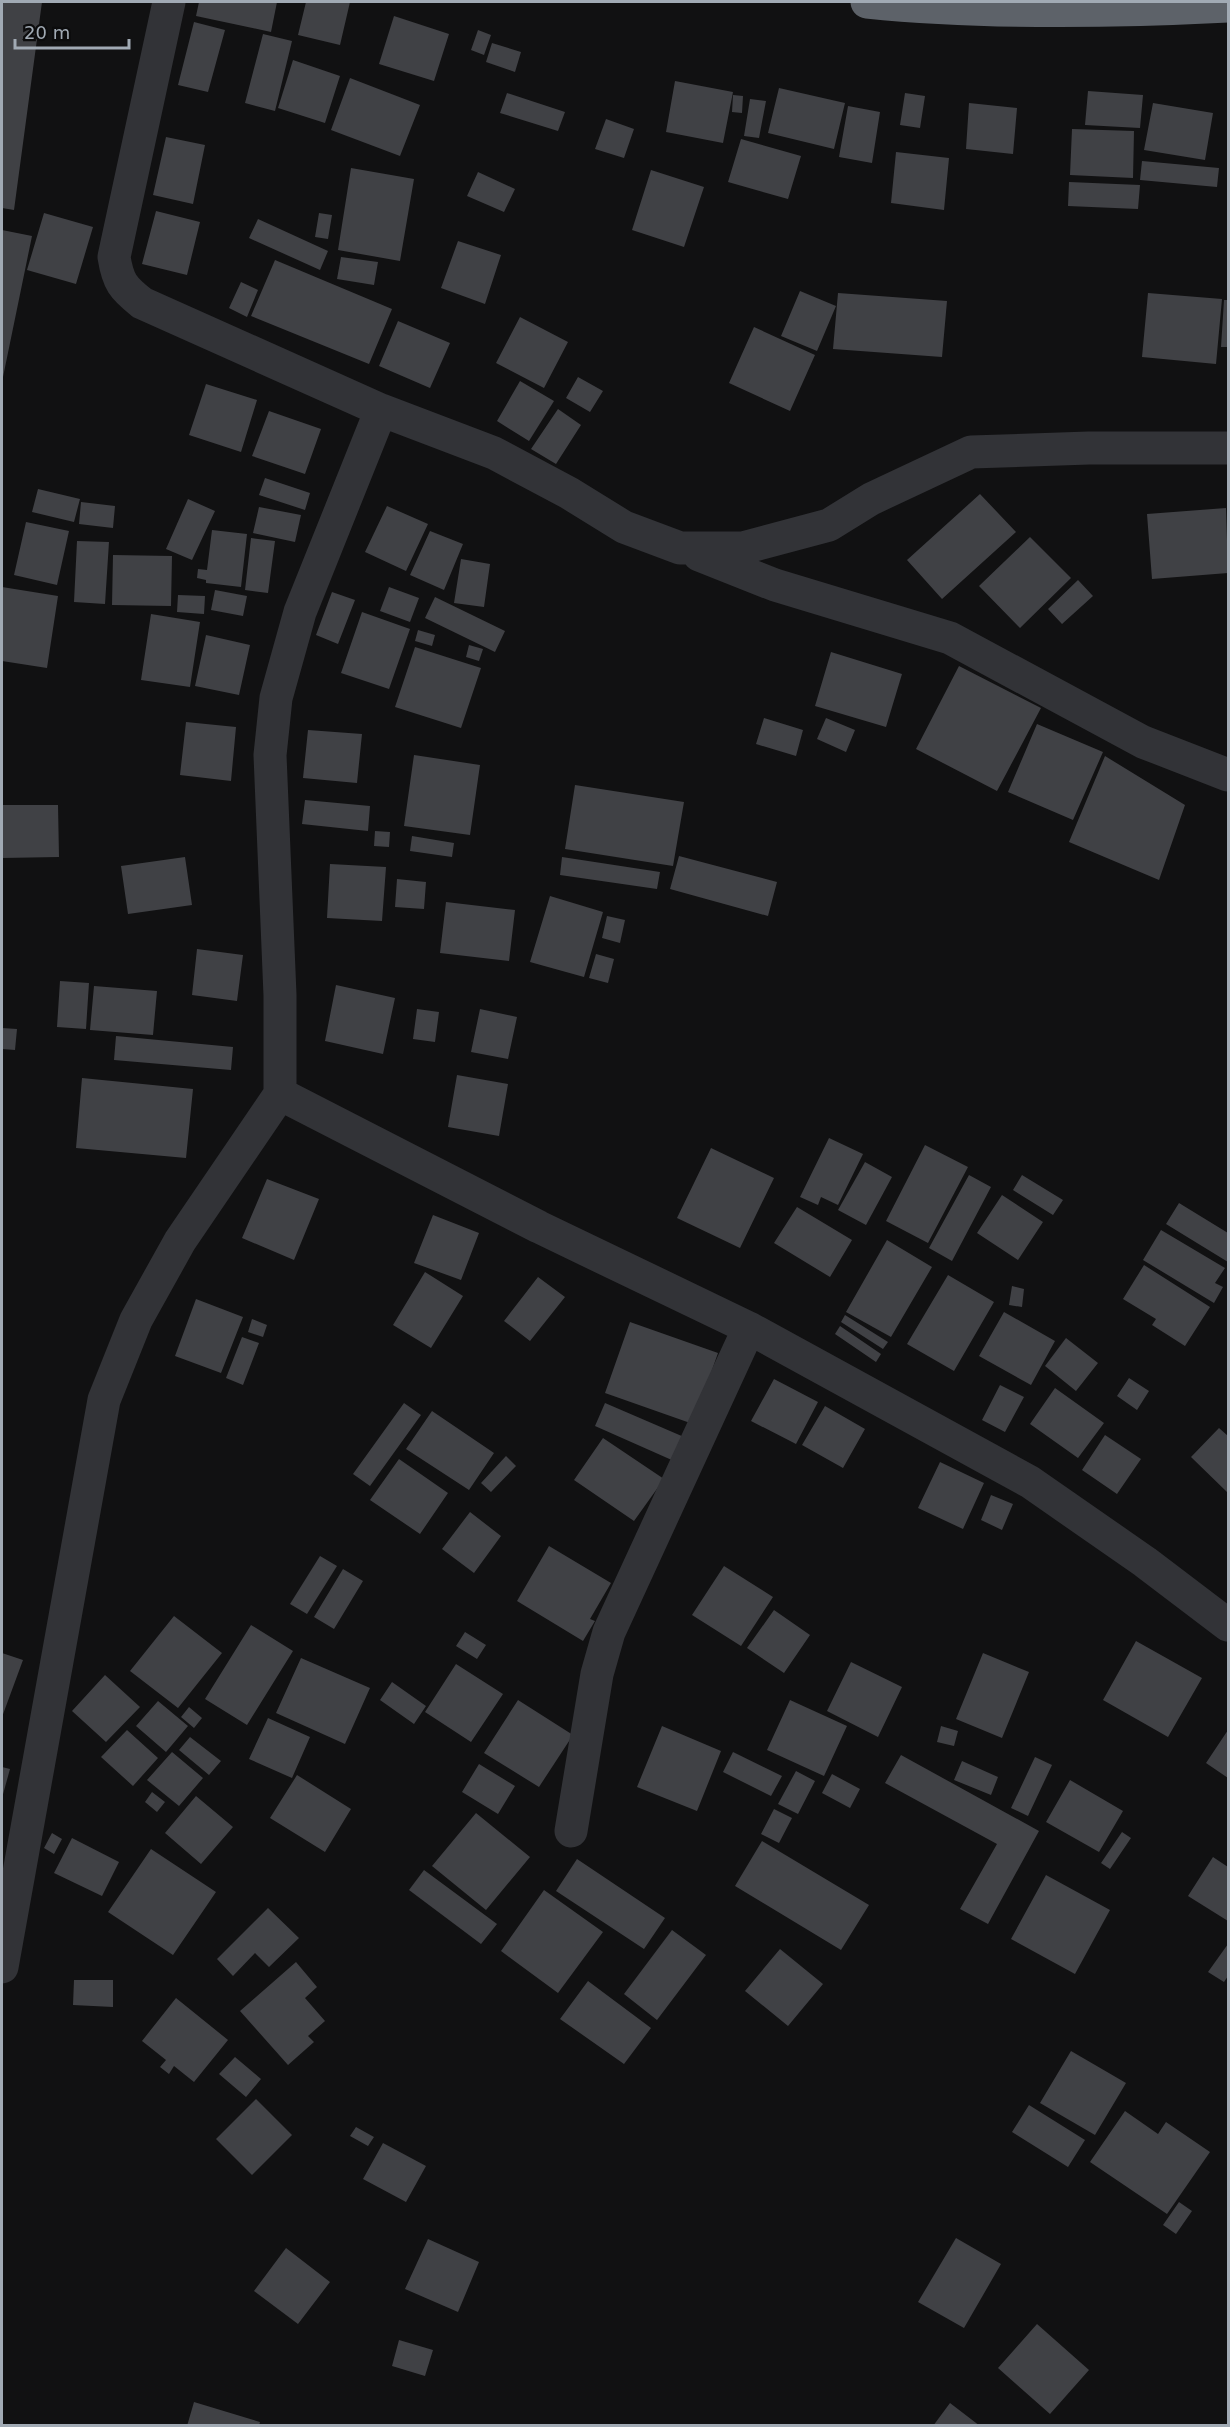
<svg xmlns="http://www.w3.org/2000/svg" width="1230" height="2427" font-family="'DejaVu Sans',sans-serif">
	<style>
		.building { fill: #404145 }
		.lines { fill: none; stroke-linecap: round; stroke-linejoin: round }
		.minor { stroke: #323337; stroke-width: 33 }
		.highway { stroke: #5d6269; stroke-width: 33 }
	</style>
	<rect width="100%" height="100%" fill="#111112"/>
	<path class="building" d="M2 2H42L14 210 2 208Z
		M199 2H277L271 32 196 16Z
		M306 2H350L340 45 298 35Z
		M394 16 449 34 434 81 379 64Z
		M194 22 225 30 208 92 178 85Z
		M478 30 491 35 484 55 471 50Z
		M263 34 292 41 275 111 245 103Z
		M492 43 521 52 515 72 486 62Z
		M293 60 340 76 325 123 278 108Z
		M350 78 420 105 400 156 331 130Z
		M675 81 733 92 723 143 666 132Z
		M779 88 845 103 834 149 768 133Z
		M1088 91 1143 95 1140 128 1085 125Z
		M507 93 565 112 558 131 500 113Z
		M905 93 925 96 920 128 900 125Z
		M733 95 743 96 742 113 732 112Z
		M750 99 766 101 759 138 744 136Z
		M969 103 1017 108 1013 154 966 149Z
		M1153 103 1213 113 1205 160 1144 150Z
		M848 106 880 112 872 163 839 157Z
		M606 119 634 129 624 158 595 149Z
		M1072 129 1134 131 1133 178 1070 175Z
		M166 137 205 145 193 204 153 195Z
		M741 139 801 156 788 199 728 182Z
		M896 152 949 158 944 210 891 203Z
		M1142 161 1219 168 1217 187 1140 180Z
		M351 168 414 179 400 261 338 250Z
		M651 170 704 187 684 247 632 230Z
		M478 172 515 189 504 212 467 196Z
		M1069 182 1140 185 1138 209 1068 206Z
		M156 211 200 222 187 275 142 264Z
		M44 213 93 227 76 284 27 270Z
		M319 213 332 215 328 239 315 237Z
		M258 219 328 251 320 270 249 238Z
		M2 230 32 236 3 377 2 376Z
		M458 241 501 255 485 304 441 288Z
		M341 257 378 262 374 285 337 279Z
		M275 260 392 309 369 364 251 316Z
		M241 282 258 290 247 317 229 308Z
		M800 291 836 306 817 351 781 336Z
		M838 293 947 301 942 357 833 349Z
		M1148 293 1222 299 1216 364 1142 357Z
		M1224 300H1228V347H1221Z
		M520 317 568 342 544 388 496 363Z
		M398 321 450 343 430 388 379 366Z
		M754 327 815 355 790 411 729 383Z
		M578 377 603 391 590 412 566 398Z
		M520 381 554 401 529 441 497 421Z
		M206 384 257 400 241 452 189 435Z
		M558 409 581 425 556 464 531 449Z
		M269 411 321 429 305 474 252 456Z
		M265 478 310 493 305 510 259 495Z
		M38 489 80 499 74 522 32 512Z
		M980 494 1016 532 942 599 907 560Z
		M188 499 215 511 192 560 166 549Z
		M81 502 115 506 113 528 79 524Z
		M387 506 428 524 406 571 365 552Z
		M259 507 301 515 295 542 253 533Z
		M1226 508 1228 573 1152 579 1147 514Z
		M26 522 69 531 57 585 14 575Z
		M212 530 247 534 241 587 206 583V580L197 578 198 569 207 570Z
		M430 531 463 544 444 590 410 575Z
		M1030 537 1071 578 1020 628 979 586Z
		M251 538 275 541 268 593 245 590Z
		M77 541 109 542 105 604 74 602Z
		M113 555 172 556 171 606 112 605Z
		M461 559 490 564 484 607 454 603Z
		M1078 580 1093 596 1062 624 1048 609Z
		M2 587 58 596 47 668 2 661Z
		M389 587 419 598 410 622 380 611Z
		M215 590 247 596 243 616 211 610Z
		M332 592 355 600 338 644 316 635Z
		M178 595 205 596 204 614 177 612Z
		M435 597 505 631 495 652 425 618Z
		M362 612 410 629 389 689 341 673Z
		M151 614 200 622 190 687 141 680Z
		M418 630 435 635 432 646 415 641Z
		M206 635 250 645 239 695 195 686Z
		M469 645 483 649 479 661 466 657Z
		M415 647 481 668 461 728 395 707Z
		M831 652 902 674 886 727 815 706Z
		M959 666 1041 708 997 791 916 749Z
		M764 718 803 730 796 756 756 744Z
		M826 718 855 730 846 752 817 739Z
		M186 722 236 727 231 781 180 775Z
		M1037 724 1103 752 1073 820 1008 792Z
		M308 730 362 734 357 783 303 778Z
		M414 755 480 765 470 835 404 826Z
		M1105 756 1185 805 1159 880 1069 842Z
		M575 785 684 802 673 866 565 849Z
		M305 800 370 806 368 831 302 824Z
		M2 805H58L59 857 2 858Z
		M375 831 390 832 389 847 374 846Z
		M412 836 454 843 452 857 410 851Z
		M679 856 777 882 768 916 670 889Z
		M185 857 192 905 128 914 121 866Z
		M562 857 660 872 657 889 560 875Z
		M330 864 386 867 382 921 327 918Z
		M397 879 426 882 424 909 395 907Z
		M550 896 603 912 584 977 530 962Z
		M446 902 515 910 509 961 440 953Z
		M607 916 625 920 620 943 602 938Z
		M197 949 243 955 237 1001 192 995Z
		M596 954 614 959 608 983 589 978Z
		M60 981 89 983 86 1029 57 1027Z
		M336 985 395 998 383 1054 325 1041Z
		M94 986 157 991 153 1035 90 1030Z
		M417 1009 439 1012 435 1042 413 1039Z
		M480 1009 517 1017 508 1059 471 1052Z
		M2 1028 17 1029 15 1050 2 1049Z
		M116 1036 233 1047 231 1070 114 1060Z
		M457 1075 508 1084 499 1136 448 1127Z
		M82 1078 193 1089 186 1158 76 1148Z
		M829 1138 863 1154 838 1205 821 1197 818 1205 800 1197Z
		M925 1145 968 1167 928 1243 886 1221Z
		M711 1148 774 1178 740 1248 677 1218Z
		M865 1162 892 1177 866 1225 838 1210Z
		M969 1175 991 1187 952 1261 929 1248Z
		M1022 1175 1063 1200 1053 1215 1013 1190Z
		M267 1179 319 1199 294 1260 242 1238Z
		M1002 1195 1043 1222 1018 1260 977 1233Z
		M1179 1203 1228 1233V1262L1166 1224Z
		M797 1207 852 1240 830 1277 774 1243Z
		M433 1215 479 1233 461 1280 414 1263Z
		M1161 1230 1225 1268 1215 1283 1223 1287 1214 1303 1143 1260Z
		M887 1240 932 1267 891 1337 846 1312Z
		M1144 1265 1210 1307 1185 1346 1152 1325 1156 1319 1123 1299Z
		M425 1272 463 1296 431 1348 393 1325Z
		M948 1275 994 1302 954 1371 907 1344Z
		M538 1277 565 1297 530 1341 504 1321Z
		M1012 1286 1024 1289 1022 1307 1009 1305Z
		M196 1299 243 1317 221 1373 175 1356Z
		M1004 1312 1055 1341 1031 1385 979 1356Z
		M845 1315 888 1342 883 1349 841 1322Z
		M252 1319 267 1325 263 1337 248 1332Z
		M630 1322 718 1353 693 1424 605 1393Z
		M840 1326 881 1354 876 1362 835 1334Z
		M242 1337 259 1343 243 1385 226 1378Z
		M1066 1338 1098 1363 1076 1391 1045 1366Z
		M1129 1378 1149 1391 1137 1410 1117 1396Z
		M774 1379 818 1402 796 1444 751 1421Z
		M1000 1385 1024 1397 1005 1432 982 1420Z
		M1055 1388 1104 1423 1078 1458 1030 1424Z
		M404 1403 421 1415 370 1486 353 1474Z
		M605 1403 684 1437 674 1461 595 1426Z
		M825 1406 865 1429 843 1468 802 1445Z
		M432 1411 494 1453 469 1490 406 1449Z
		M1219 1428 1228 1436V1493L1191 1457Z
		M1105 1435 1141 1459 1117 1494 1082 1470Z
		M603 1438 664 1479 634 1521 574 1480Z
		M506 1456 516 1466 491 1492 481 1483Z
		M399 1459 448 1493 420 1534 370 1500Z
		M940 1462 984 1483 963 1529 918 1508Z
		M991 1495 1013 1504 1002 1530 981 1520Z
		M470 1512 501 1536 474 1573 442 1549Z
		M549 1546 611 1583 590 1619 595 1621 583 1641 517 1601Z
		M320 1556 337 1566 307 1614 290 1604Z
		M724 1566 773 1597 741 1646 692 1615Z
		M343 1569 363 1581 334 1629 314 1617Z
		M774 1610 810 1635 784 1673 747 1648Z
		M174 1616 222 1653 178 1708 130 1671Z
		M251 1625 293 1651 247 1725 205 1699Z
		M465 1632 486 1645 477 1659 456 1646Z
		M1136 1641 1202 1678 1168 1737 1103 1700Z
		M2 1653 23 1660 2 1717Z
		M983 1653 1029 1672 1002 1738 956 1719Z
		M301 1658 370 1688 345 1744 276 1713Z
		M851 1662 902 1687 878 1737 827 1711Z
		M456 1664 503 1694 471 1742 425 1712Z
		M105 1675 140 1707 106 1742 72 1711Z
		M392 1682 426 1706 414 1724 380 1700Z
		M518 1700 573 1735 539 1787 484 1753Z
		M790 1700 847 1726 824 1776 767 1750Z
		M158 1701 188 1726 166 1752 136 1726Z
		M189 1707 202 1718 194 1728 181 1717Z
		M268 1718 310 1737 292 1778 249 1759Z
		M662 1726 721 1751 697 1811 637 1787Z
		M941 1726 958 1731 954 1746 937 1742Z
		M127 1730 158 1758 133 1786 101 1757Z
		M1228 1730V1778L1206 1763Z
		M190 1737 221 1761 209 1775 179 1750Z
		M172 1752 203 1778 179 1806 147 1780Z
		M733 1752 782 1776 771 1796 723 1772Z
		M901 1755 1039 1831 988 1924 960 1909 997 1844 885 1783Z
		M1035 1757 1052 1765 1028 1816 1011 1808Z
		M962 1761 998 1777 991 1795 954 1780Z
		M479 1764 515 1786 498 1814 462 1792Z
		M2 1767 10 1769 2 1798Z
		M796 1771 815 1781 798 1814 778 1804Z
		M832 1774 860 1789 850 1808 822 1793Z
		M297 1775 351 1809 325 1852 270 1818Z
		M1070 1780 1123 1811 1099 1852 1046 1822Z
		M152 1792 165 1802 157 1812 145 1802Z
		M196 1796 233 1827 201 1864 165 1833Z
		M774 1809 792 1818 779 1843 761 1834Z
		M476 1813 530 1857 486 1910 432 1866Z
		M1122 1832 1131 1838 1110 1869 1101 1863Z
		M52 1833 62 1839 54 1854 44 1848Z
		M72 1838 119 1862 102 1896 54 1873Z
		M762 1841 869 1905 841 1950 735 1886Z
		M151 1849 216 1892 173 1955 108 1912Z
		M1213 1857 1228 1867V1921L1188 1896Z
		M577 1859 665 1918 644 1949 556 1891Z
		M424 1870 497 1924 481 1944 409 1890Z
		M1046 1875 1110 1910 1075 1974 1011 1939Z
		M544 1890 603 1932 558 1993 501 1951Z
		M268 1908 299 1938 269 1967 255 1953 233 1976 217 1959Z
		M672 1930 706 1955 657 2020 624 1994Z
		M1228 1944V1976L1224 1982 1208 1972Z
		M780 1949 823 1984 788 2026 745 1991Z
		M296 1962 317 1987 305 1998 325 2021 308 2036 314 2042 288 2065 240 2011Z
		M74 1980H113V2007L73 2005Z
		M588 1981 651 2028 624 2064 560 2019Z
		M176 1998 228 2040 194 2082 174 2066 169 2074 160 2067 166 2060 142 2041Z
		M1071 2051 1126 2083 1095 2135 1040 2103Z
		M235 2057 261 2079 246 2097 219 2074Z
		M256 2099 292 2135 252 2175 216 2139Z
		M1029 2105 1085 2140 1068 2167 1012 2132Z
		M1125 2111 1158 2134 1166 2122 1210 2152 1167 2214 1090 2162Z
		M356 2127 374 2137 368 2146 350 2136Z
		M383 2143 426 2166 406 2202 363 2179Z
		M1179 2202 1192 2211 1176 2234 1163 2225Z
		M956 2238 1001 2264 964 2328 918 2302Z
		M428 2239 479 2262 458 2312 405 2289Z
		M286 2248 330 2282 298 2324 254 2291Z
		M1037 2324 1089 2370 1050 2414 998 2368Z
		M399 2340 433 2350 425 2376 392 2366Z
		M194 2402 260 2422 259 2426H187Z
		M950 2403 980 2426H933Z"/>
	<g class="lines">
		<path class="minor" d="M169 2 114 257C118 282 123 288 142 303L381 410 300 612 276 698 270 755 280 995V1094L539 1227 749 1328 1030 1482 1145 1562 1228 1625
			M381 410 494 453 569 493 624 527 680 548H743L829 525 871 499 971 452 1089 448H1228
			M699 555 775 585 950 638 1143 742 1228 775
			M571 1831 597 1674 609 1632 749 1328
			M2 1967 104 1400 136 1320 180 1241 280 1094"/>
		<path class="highway" d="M867 2C986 14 1109 12 1228 6"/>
	</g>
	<rect width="1230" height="2427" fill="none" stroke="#a1aab4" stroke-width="6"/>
	<path d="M15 39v9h114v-9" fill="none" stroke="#a1aab4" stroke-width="3"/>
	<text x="24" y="39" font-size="18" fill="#a1aab4" stroke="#0c0c0d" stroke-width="4.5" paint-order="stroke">20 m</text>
</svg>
